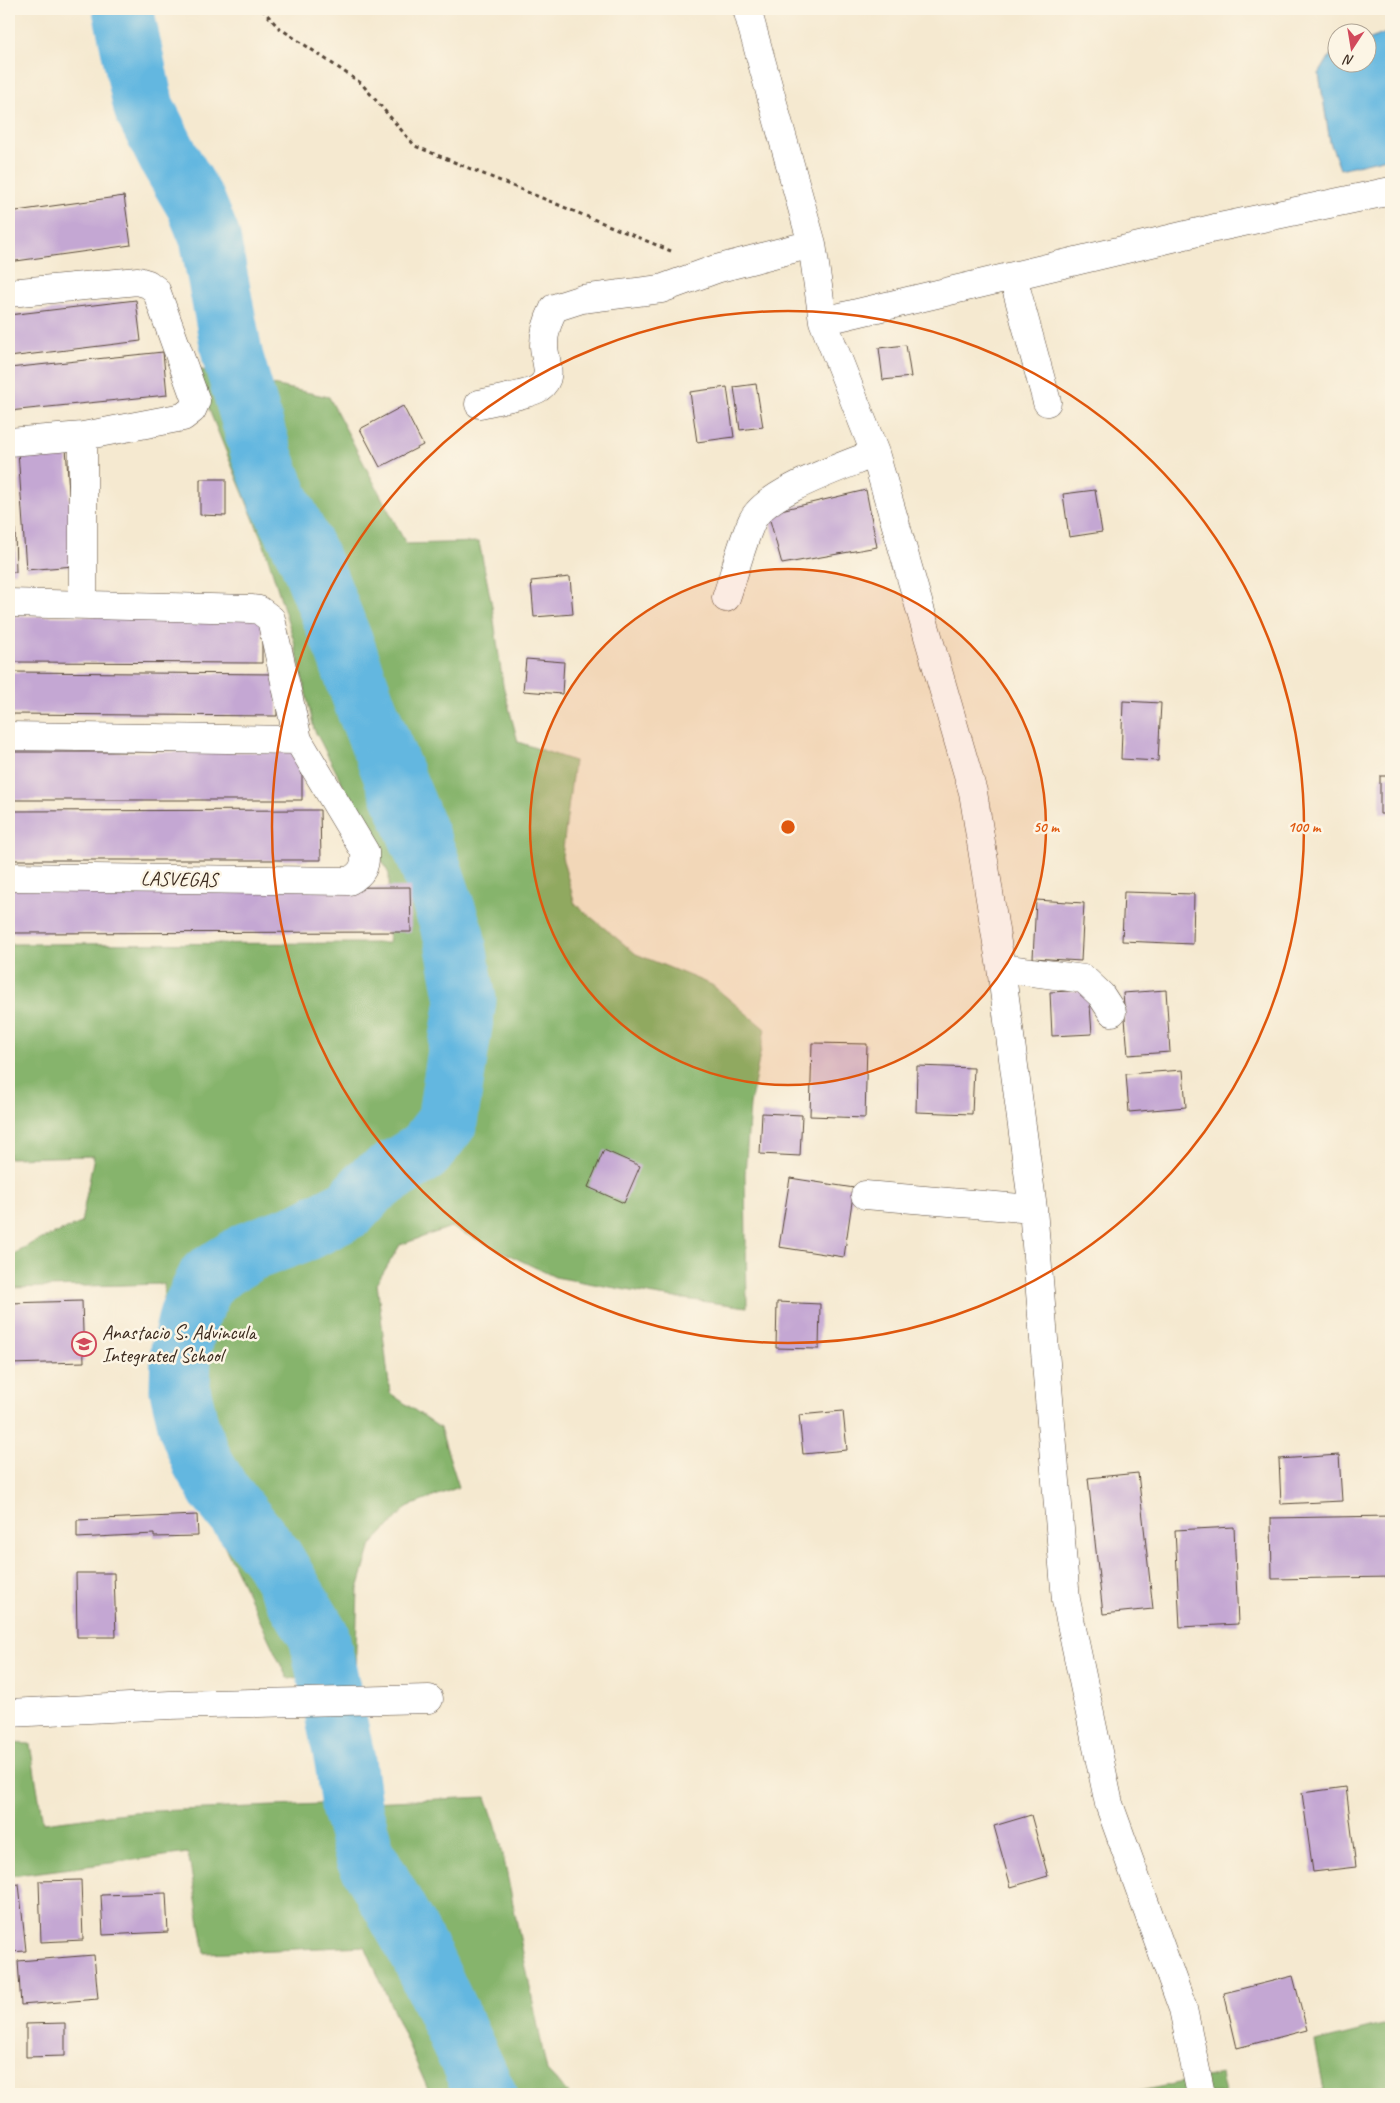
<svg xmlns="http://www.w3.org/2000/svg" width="1400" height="2103" font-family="Caveat,sans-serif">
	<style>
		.forest { fill: #86b46c; stroke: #606f45 }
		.water { fill: #64b7e0; stroke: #50707f }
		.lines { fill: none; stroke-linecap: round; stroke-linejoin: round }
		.river { stroke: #64b7e0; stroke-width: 61 }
		.building { fill: #c4a7d3 }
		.minor-casing { stroke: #574739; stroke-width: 29 }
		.path { stroke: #574739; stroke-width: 3; stroke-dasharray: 4 4; stroke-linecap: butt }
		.minor { stroke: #fff; stroke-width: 28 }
		.ring { fill: none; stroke: #df570d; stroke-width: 2.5 }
		.labels { text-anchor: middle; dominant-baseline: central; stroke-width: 5; stroke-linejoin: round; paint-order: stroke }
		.street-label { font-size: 20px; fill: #3b2a1e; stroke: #fcf5e5 }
		.poi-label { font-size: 20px; fill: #3b2a1e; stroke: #fcf5e5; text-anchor: start }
		.centre { fill: #df570d; stroke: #fcf5e5; stroke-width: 2.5 }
		.ring-label { font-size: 15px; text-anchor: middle; font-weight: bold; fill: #df570d; stroke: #fcf5e5; stroke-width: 5; stroke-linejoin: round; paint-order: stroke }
	</style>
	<rect width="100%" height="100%" fill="#fcf5e5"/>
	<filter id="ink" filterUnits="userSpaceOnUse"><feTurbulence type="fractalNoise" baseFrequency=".02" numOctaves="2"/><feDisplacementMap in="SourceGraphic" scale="10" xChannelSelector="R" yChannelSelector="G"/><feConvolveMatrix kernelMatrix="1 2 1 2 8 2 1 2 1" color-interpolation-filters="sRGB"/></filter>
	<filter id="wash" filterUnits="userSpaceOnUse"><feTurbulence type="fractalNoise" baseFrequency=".0096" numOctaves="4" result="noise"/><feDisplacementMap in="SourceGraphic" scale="20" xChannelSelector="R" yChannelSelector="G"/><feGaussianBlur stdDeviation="1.12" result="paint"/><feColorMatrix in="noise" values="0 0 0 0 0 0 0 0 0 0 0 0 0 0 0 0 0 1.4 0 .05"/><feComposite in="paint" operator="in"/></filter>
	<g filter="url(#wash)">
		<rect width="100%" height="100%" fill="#f5e9d0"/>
		<path class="forest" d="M192 368 329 397 406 544 479 542 492 606 503 685 518 742 574 761 562 857 575 904 636 954 712 985 765 1029 750 1105 745 1174 747 1307 660 1296 555 1277 451 1227 400 1245 377 1283 390 1393 440 1428 459 1487 407 1507 371 1545 358 1589 355 1677 287 1678C266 1634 246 1589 224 1545 202 1501 167 1462 159 1412 153 1369 163 1327 164 1284L9 1288V1258L32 1243 81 1223 94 1156 9 1158V944L389 943V874L314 729 294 641 263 542Z
			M9 1743 30 1744 43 1823 133 1812 486 1797 499 1835 547 2071 569 2094H430L365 1946 205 1953 188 1853 9 1876Z
			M1391 2023V2094H1306L1324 2090 1315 2042Z
			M1221 2074 1225 2094H1126Z"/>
		<path class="water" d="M1391 31V157L1340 169 1330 142 1319 74 1331 54 1337 51 1338 62H1368V40Z"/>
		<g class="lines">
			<path class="river" d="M123 9 144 108 170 160 196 204 210 238 233 358 262 455 278 497 309 558 346 651 367 710 428 859 454 936 466 1000 447 1122 424 1152 371 1185 350 1208 305 1231 248 1252 208 1277 189 1316 181 1350 180 1390 189 1428 202 1461 218 1489 273 1558 319 1636 345 1761 351 1806 365 1855 421 1955 486 2094"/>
		</g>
		<g id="blocks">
			<path class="building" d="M124 196 131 245 9 262V212Z
				M136 300 141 341 9 357V315Z
				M906 345 911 377 883 380 879 348Z
				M163 352 167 395 9 411V368Z
				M756 384 763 427 740 430 734 387Z
				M727 387 734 437 697 442 690 392Z
				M403 406 423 445 380 467 360 429Z
				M66 447 74 566 26 570 18 451Z
				M200 479H226V516L200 515Z
				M866 490 877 547 782 564 768 513Z
				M1095 490 1102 532 1069 537 1063 494Z
				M9 529H15L16 572H9Z
				M570 577 573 614 534 617 531 581Z
				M9 616 262 617V663L9 662Z
				M526 659 564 662 562 694 523 691Z
				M9 672 277 674V716L9 714Z
				M1123 701 1161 703 1158 761 1121 759Z
				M9 752H302V800H9Z
				M1380 776H1391V814H1380Z
				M320 810 321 860H9V811Z
				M410 887 411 932 9 933V889Z
				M1124 892 1194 894 1193 944 1122 941Z
				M1036 900 1084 903 1081 961 1033 958Z
				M1089 990 1092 1034 1052 1036 1050 992Z
				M1166 990 1170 1052 1128 1055 1123 993Z
				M812 1043 867 1044 865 1118 810 1116Z
				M917 1066 974 1068 972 1114 916 1112Z
				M1183 1070 1186 1107 1129 1112 1126 1074Z
				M762 1113 802 1115 800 1156 760 1154Z
				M604 1150 640 1166 624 1203 588 1187Z
				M790 1178 854 1188 844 1257 779 1247Z
				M82 1301 84 1362 9 1364V1303Z
				M777 1302 820 1304 819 1349 776 1348Z
				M843 1411 847 1450 803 1454 799 1415Z
				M1339 1455 1342 1501 1281 1504 1279 1459Z
				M1138 1473 1153 1609 1103 1614 1088 1478Z
				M197 1515 198 1536 154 1537V1534L77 1538V1520Z
				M1391 1516V1577L1272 1579 1271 1518Z
				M1234 1527 1238 1624 1180 1627 1175 1530Z
				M76 1573H114L116 1637H77Z
				M1346 1787 1356 1867 1313 1872 1302 1793Z
				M1031 1815 1048 1876 1011 1887 994 1826Z
				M81 1880 83 1940 41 1942 39 1881Z
				M19 1884 26 1951 9 1952V1885Z
				M166 1893 168 1932 103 1935 101 1895Z
				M94 1955 98 1999 21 2005 18 1961Z
				M1293 1976 1307 2030 1237 2048 1224 1993Z
				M65 2023V2056L26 2057V2024Z"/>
		</g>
	</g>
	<g filter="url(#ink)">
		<use href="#blocks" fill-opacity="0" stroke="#574739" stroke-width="1"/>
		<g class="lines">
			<defs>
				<path id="minor" d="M747 9 812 244 823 321 875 453 973 792 1001 968 1033 1209 1066 1600 1109 1804 1183 2009 1201 2094
					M1013 277 1047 402
					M9 293 138 281 148 284 156 290 196 401 192 410 183 417 83 436 9 442
					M823 321 1215 228 1391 191
					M479 404C492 401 531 394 539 388 555 377 544 360 544 345 544 331 548 320 554 308L582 299 661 289 716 269 812 244
					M83 436V604
					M726 598C735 572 741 545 752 521 766 491 845 466 875 453
					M9 603 251 609 259 610 271 619 298 740 365 852C366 867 362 874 349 881L9 877
					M9 736 298 740
					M1001 968 1084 979 1101 995 1112 1012
					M865 1195 1033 1209
					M9 1713 170 1705 429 1699"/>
			</defs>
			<use href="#minor" class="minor-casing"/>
			<path class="path" d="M262 9 278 27 361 83 415 146 671 251"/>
			<use href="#minor" class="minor"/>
		</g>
	</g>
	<circle cx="788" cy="827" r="258" fill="#df570d" fill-opacity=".12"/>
	<g class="ring">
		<circle cx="788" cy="827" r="258"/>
		<circle cx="788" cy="827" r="516"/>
	</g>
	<defs>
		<symbol id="school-ring" viewBox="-11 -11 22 22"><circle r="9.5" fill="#fcf5e5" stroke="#d1495b" stroke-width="1.5"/><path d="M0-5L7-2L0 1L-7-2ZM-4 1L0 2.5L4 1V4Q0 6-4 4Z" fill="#d1495b"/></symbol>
	</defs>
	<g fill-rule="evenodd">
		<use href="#school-ring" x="70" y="1330" width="28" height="28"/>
	</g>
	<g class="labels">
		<g class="street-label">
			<text transform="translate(179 879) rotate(1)">LASVEGAS</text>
		</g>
		<g class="poi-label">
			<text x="102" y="1332">Anastacio S. Advincula<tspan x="102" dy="23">Integrated School</tspan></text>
		</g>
	</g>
	<circle cx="788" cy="827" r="8" class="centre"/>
	<g class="ring-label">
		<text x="1046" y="832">50 m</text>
		<text x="1304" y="832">100 m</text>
	</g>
	<rect width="1400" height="2103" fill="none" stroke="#fcf5e5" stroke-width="30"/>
	<g transform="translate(1352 48) rotate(192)"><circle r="24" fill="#fcf5e5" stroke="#afa495"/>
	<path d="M0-4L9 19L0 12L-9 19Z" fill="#d1495b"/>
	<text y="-8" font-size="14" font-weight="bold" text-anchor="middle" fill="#3b2a1e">N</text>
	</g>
</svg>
